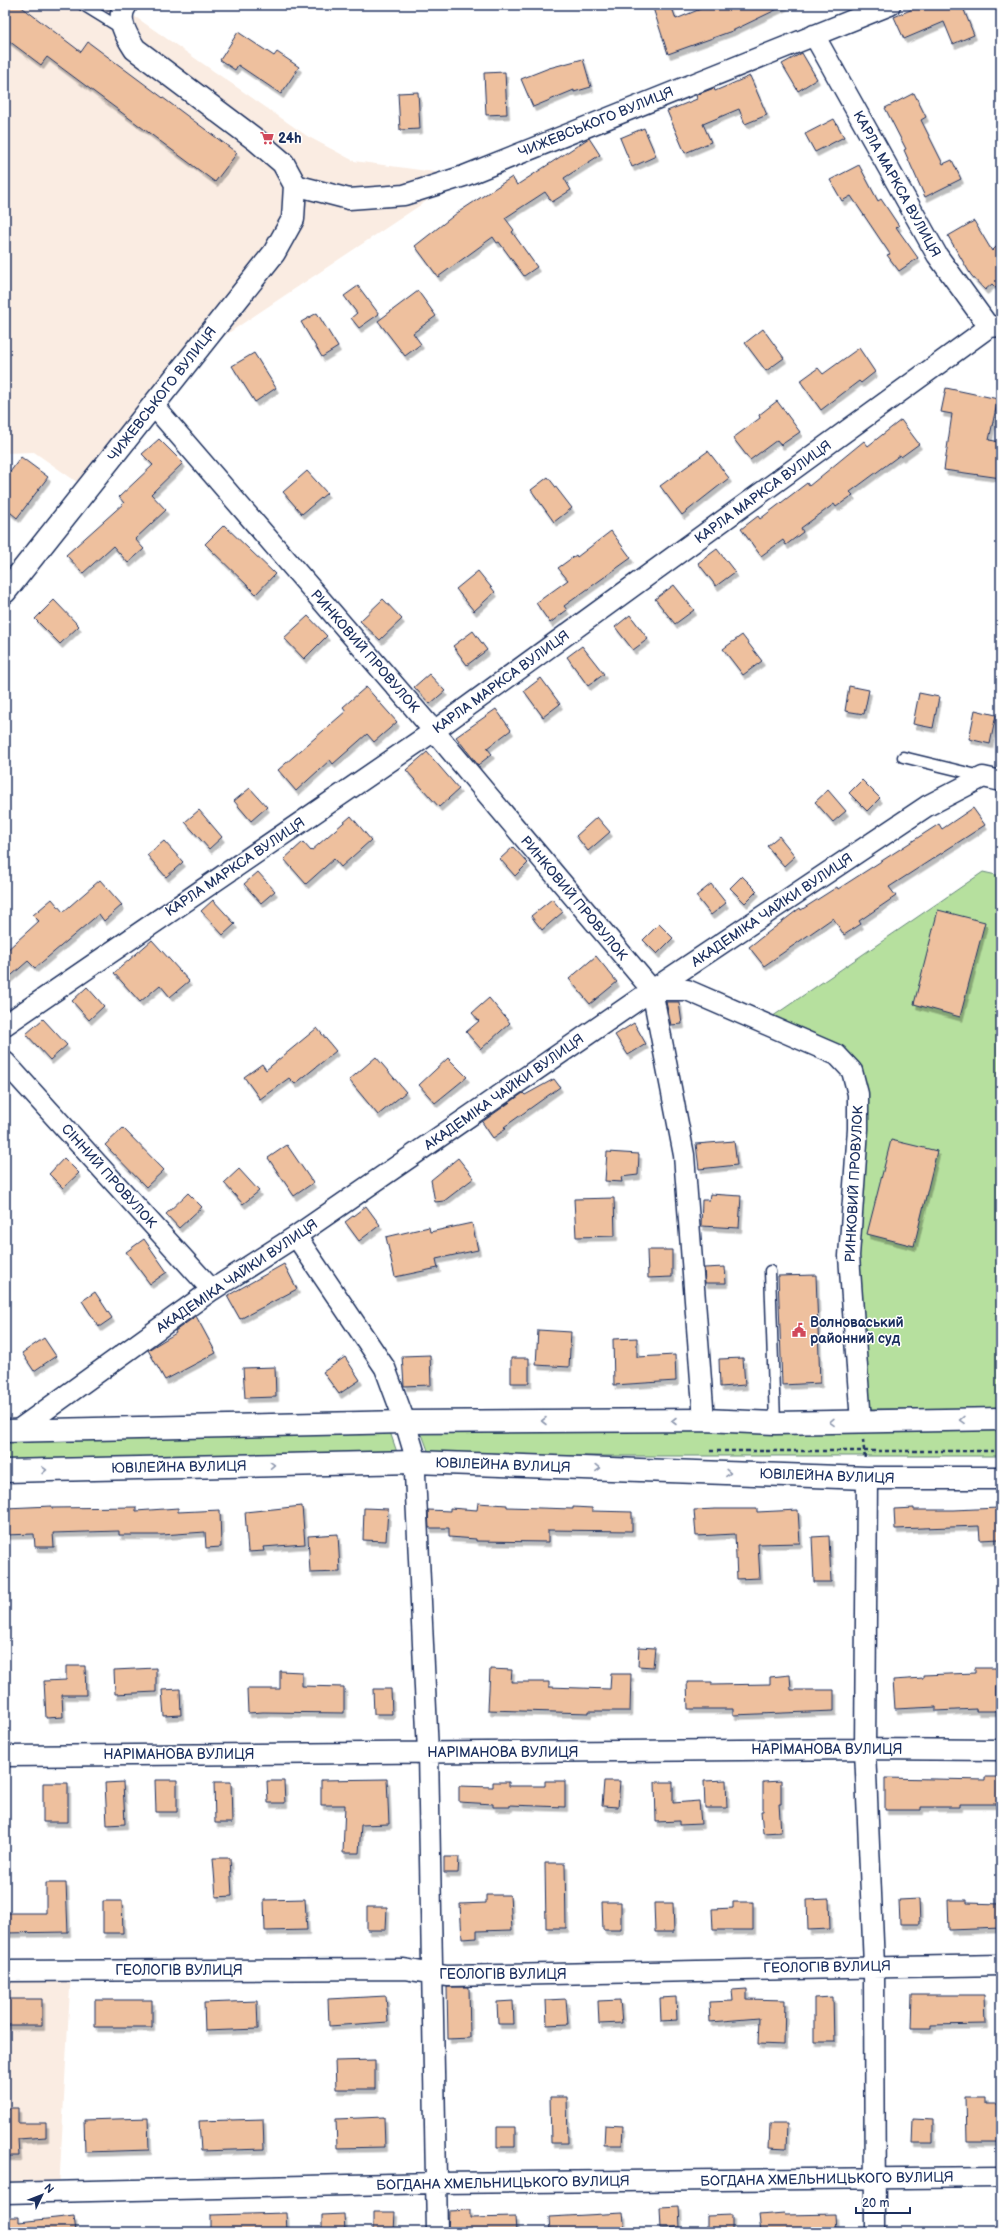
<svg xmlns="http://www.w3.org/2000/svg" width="1006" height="2237" font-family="'Balsamiq Sans',sans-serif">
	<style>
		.built { fill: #faece2 }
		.green { fill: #b6e09e; stroke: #68887e }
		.building { fill: #eec09e; stroke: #1b2f5e; filter: url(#shadow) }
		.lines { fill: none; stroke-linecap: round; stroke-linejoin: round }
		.lane-casing { stroke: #1b2f5e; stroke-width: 13 }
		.street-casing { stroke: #1b2f5e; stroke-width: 23 }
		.secondary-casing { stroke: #1b2f5e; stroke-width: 25 }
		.path { stroke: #1b2f5e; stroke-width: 2.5; stroke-dasharray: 4 3; stroke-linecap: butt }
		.lane { stroke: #fff; stroke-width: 10 }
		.street { stroke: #fff; stroke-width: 20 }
		.secondary { stroke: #fff; stroke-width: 22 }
		.oneway { stroke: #8d97ae }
		.labels { text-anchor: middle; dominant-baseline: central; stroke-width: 3; stroke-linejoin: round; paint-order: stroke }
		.street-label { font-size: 14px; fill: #1b2f5e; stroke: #fff }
		.poi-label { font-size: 14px; font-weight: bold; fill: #1b2f5e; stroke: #fff; text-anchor: start }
	</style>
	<defs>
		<filter id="shadow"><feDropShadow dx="2.5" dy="4.5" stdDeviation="0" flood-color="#0004"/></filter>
	</defs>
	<rect width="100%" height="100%" fill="#fff"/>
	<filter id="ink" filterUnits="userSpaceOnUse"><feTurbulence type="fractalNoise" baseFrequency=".025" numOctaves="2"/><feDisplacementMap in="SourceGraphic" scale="8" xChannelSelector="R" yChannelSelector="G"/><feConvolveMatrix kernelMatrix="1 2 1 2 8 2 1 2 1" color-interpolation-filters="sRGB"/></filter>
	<g filter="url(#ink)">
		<path class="built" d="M5 5H126L124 9 307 136 354 161 464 176 191 358 87 489 34 452 5 453Z
			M71 1970 59 2190 5 2187V1971Z"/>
		<path class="green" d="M983 872 1001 876V1409H871L849 1256 852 1071 763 1023Z
			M1001 1421V1456H430L419 1426Z
			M389 1429 399 1458 5 1460V1434Z"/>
		<path class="building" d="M5 5H19L81 52 88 42 237 153 215 182 47 57 41 65 5 38Z
			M652 5H671L676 19 710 5H786L732 31 668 54Z
			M922 5H962L974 35 953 44 944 22 904 39 894 17Z
			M238 32 274 56 277 52 299 67 281 94 238 65 235 70 220 60Z
			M802 53 817 79 798 91 782 64Z
			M583 59 591 87 574 92V90L533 107 521 79 549 68Z
			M505 72 507 114 486 115 484 73Z
			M750 76 767 115 745 124 739 109 703 124 711 142 685 153 667 111 697 99 696 95 714 88 715 91Z
			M418 92 420 129 400 130 398 93Z
			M914 93 926 117 921 120 943 164 952 160 961 179 925 197 904 150 906 149 885 108Z
			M834 119 844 137 815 152 805 134Z
			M644 128 656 156 632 167 620 138Z
			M589 138 600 155 564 178 571 190 552 202 545 192 505 218 514 230 512 232 537 267 524 276 499 242 497 243 493 237 438 277 415 246 457 213 512 177 517 185Z
			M859 165 878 201 881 199 899 226 896 227 918 258 899 271 887 255 890 254 851 196 842 201 830 180Z
			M974 221 992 251 1001 242V293L992 284 985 290 971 275 948 236Z
			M358 286 379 314 359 328 351 318 357 313 344 296Z
			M418 291 436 316 413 333 421 344 405 356 378 321Z
			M317 313 338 347 322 357 301 322Z
			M763 329 784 358 766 371 745 343Z
			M859 348 875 372 861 383 859 381 821 410 800 381 818 368 823 374Z
			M254 353 276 388 255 402 232 366Z
			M946 388 998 399 989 440 1001 442V478L944 470 952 414 941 412Z
			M777 401 800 432 781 445 777 440 750 460 733 438 760 418 759 415Z
			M901 420 919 444 901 457 900 455 850 492 853 495 836 507 834 504 801 528 803 532 786 545 783 540 761 556 741 529 758 516 760 519 807 483 809 486 864 441 868 446Z
			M159 439 183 463 151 494 166 510 135 539 144 549 128 563 113 546 83 573 66 555 124 503 119 497 153 465 142 454Z
			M708 451 729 478 682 515 660 486Z
			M21 457 48 477 17 518 5 508V479Z
			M307 471 327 493 302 514 283 492Z
			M548 477 572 508 554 522 531 490Z
			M224 525 275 574 256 594 205 544Z
			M611 531 631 558 564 606 567 610 550 623 536 603 568 580 558 568 576 555 577 557Z
			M717 549 735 572 716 586 698 563Z
			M478 571 495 592 474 611 456 589Z
			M674 585 694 610 675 624 655 599Z
			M383 599 402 619 380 640 360 621Z
			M54 600 79 626 60 644 35 619Z
			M630 615 648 639 633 650 615 627Z
			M308 616 327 636 304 659 284 638Z
			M473 631 487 650 467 665 453 646Z
			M742 635 762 661 743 675 723 649Z
			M582 646 604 674 588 686 567 657Z
			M429 674 445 691 430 704 414 687Z
			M541 678 560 704 543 717 524 691Z
			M849 686 869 690 864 714 845 711Z
			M366 687 397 722 374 742 367 734 333 764 330 760 296 791 278 770 346 711 343 707Z
			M919 693 939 697 933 728 913 724Z
			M496 709 511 730 487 748 492 754 478 765 456 737Z
			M975 710 996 715 990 744 969 739Z
			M427 752 459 789 439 807 406 770Z
			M862 780 880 798 867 811 849 793Z
			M250 788 267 807 251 821 234 801Z
			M828 790 846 811 833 822 815 802Z
			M973 808 985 825 889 887 896 896 859 921 861 924 844 935 833 918 764 966 749 947 800 908 801 910 837 887 838 889 939 824 942 829Z
			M199 810 222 837 209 849 185 822Z
			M351 816 371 840 341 867 334 859 306 884 284 859 303 842 311 851Z
			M597 817 610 832 588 851 576 836Z
			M779 836 795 856 784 866 767 846Z
			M164 841 183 862 166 877 147 855Z
			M513 847 528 863 515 876 500 859Z
			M258 872 275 891 261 903 244 884Z
			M742 876 757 891 745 903 730 888Z
			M100 880 122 905 104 921 99 914 35 968 28 961 5 981V952L39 921 33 915 52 899 63 912Z
			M711 884 726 903 711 915 696 896Z
			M552 899 563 912 542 930 531 916Z
			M213 900 235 924 223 935 201 911Z
			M938 910 985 922 960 1017 914 1004Z
			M659 924 673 938 657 954 643 940Z
			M152 940 189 981 170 997 160 985 140 1002 114 973Z
			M596 956 617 982 590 1004 569 979Z
			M87 987 104 1006 89 1020 72 1001Z
			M489 998 510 1023 481 1049 466 1032 479 1021 472 1013Z
			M666 1002H679L682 1024 671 1025Z
			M43 1019 67 1045 50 1060 26 1034Z
			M634 1023 646 1044 628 1055 615 1035Z
			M317 1028 336 1051 295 1084 289 1078 260 1099 244 1077 262 1064 266 1070Z
			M376 1057 406 1092 378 1115 349 1080Z
			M448 1058 467 1077 435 1103 419 1085Z
			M554 1079 560 1087 504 1127 506 1129 493 1138 482 1122 523 1093 525 1095Z
			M123 1128 164 1170 146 1187 105 1145Z
			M891 1140 937 1151 914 1246 867 1234Z
			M734 1141 737 1165 699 1169 696 1144Z
			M287 1145 313 1183 294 1196 268 1158Z
			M607 1152 639 1154 638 1175 621 1177 622 1182 605 1181Z
			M64 1158 79 1173 63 1188 49 1174Z
			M458 1158 474 1178 444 1201 435 1202 431 1180Z
			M239 1169 259 1191 243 1204 224 1183Z
			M188 1193 202 1207 179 1228 166 1214Z
			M710 1194 741 1196 739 1228 701 1226 702 1200H709Z
			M614 1198 615 1236 576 1237 574 1199Z
			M366 1206 380 1225 359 1241 345 1222Z
			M472 1223 478 1250 436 1259 438 1268 395 1277 386 1237 429 1227 430 1232Z
			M144 1239 167 1272 150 1284 126 1252Z
			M647 1250H672V1277L648 1278Z
			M284 1264 297 1289 240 1319 227 1296Z
			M725 1267 726 1283H705L704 1268Z
			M816 1275 820 1383 782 1385 778 1276Z
			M95 1292 112 1318 99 1327 82 1301Z
			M196 1316 216 1353 165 1380 148 1350 176 1333 175 1331Z
			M538 1330 571 1332 569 1367 536 1365Z
			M44 1338 56 1356 34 1371 22 1353Z
			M637 1338V1357L675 1355 676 1381 614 1385 613 1339Z
			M430 1355 431 1385 404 1386 402 1356Z
			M345 1357 360 1380 339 1394 323 1372Z
			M511 1358H529V1383H511Z
			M743 1358 745 1385 720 1387 719 1359Z
			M275 1367 276 1397 245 1398 243 1368Z
			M478 1503 507 1505V1507L573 1509V1507L592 1508V1511L632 1512V1531L548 1530V1542L476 1541V1539L449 1537V1528H429L428 1510 450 1511V1508L477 1510Z
			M52 1506V1508L136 1507V1511L178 1508V1512L220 1510 221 1547 206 1548 205 1532 162 1535H119V1531L53 1533 54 1547H35L34 1534 5 1535V1508Z
			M302 1506 305 1544 263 1547 264 1551 248 1552 245 1512Z
			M364 1508 388 1509 386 1541 363 1540Z
			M914 1508V1510H954L998 1508 1000 1539 980 1540 979 1526 895 1529 894 1509Z
			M715 1509H757V1512L798 1510 800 1543 758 1544 760 1578 737 1579 735 1534 696 1536 694 1510Z
			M338 1534 340 1572 310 1573 308 1536Z
			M829 1536 831 1582H814L812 1537Z
			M639 1647 655 1648 653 1667 638 1666Z
			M66 1666H85L86 1695H62L63 1717 46 1718 44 1681 66 1680Z
			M156 1668V1692L115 1694 114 1670Z
			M975 1668H1001V1687H996V1711H976V1709L936 1711V1707L895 1709 893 1680 923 1678V1675L975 1673Z
			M490 1669 512 1670 511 1682H549V1687L610 1689 611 1674H631L630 1711H589V1713L488 1710Z
			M280 1671 302 1672V1686L344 1687V1713L263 1712 248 1713 247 1689H280Z
			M790 1675 791 1690H834V1711L733 1715V1709H688L687 1682H712V1685L770 1684V1677Z
			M180 1689 181 1715 164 1716 162 1690Z
			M373 1689H391L392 1714H374Z
			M985 1777H1001V1804H960V1807H921V1810H885V1778L985 1780Z
			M387 1779 389 1824 361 1825 359 1853H343L345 1805H321V1780Z
			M155 1780H177V1812H156Z
			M726 1780 727 1808H705L704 1781Z
			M267 1781H284L285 1803H268Z
			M545 1781H565V1807L510 1805V1807H493V1804L459 1802V1786L493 1787V1782H509V1786H545Z
			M604 1781H620L618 1807 602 1806Z
			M781 1781V1804H779L781 1832 763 1833 761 1811H763V1782Z
			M123 1782 125 1824 107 1825 105 1783Z
			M214 1782H231L232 1823H215Z
			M655 1782H673V1803L699 1801 701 1824 679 1825V1821L656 1822Z
			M43 1783H68V1822H43Z
			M444 1857H459L458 1873H444Z
			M213 1858H230L232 1896 216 1897Z
			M545 1863H565L566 1928H546Z
			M46 1883H66L68 1932 5 1933V1913H46Z
			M486 1895H510L512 1930 477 1931V1938L462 1939 460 1904 486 1903Z
			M305 1899 307 1930 265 1931 264 1900Z
			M829 1899 830 1929 808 1930 807 1900Z
			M919 1899 920 1924H900L899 1900Z
			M948 1900H967V1903L1001 1904V1928L949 1930Z
			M103 1901H122L123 1933H103Z
			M602 1902H621V1930H603Z
			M733 1902H753V1930H713L712 1909 733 1908Z
			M654 1903H673L674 1932H655Z
			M367 1907H387L386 1930H367Z
			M447 1987H469L470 2038 448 2039Z
			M747 1989V1999L785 2000 784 2045 758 2044 759 2018 710 2022 709 2002 733 2001 732 1990Z
			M912 1995H984L985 2024 931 2025V2028H911Z
			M386 1996 388 2022 329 2026 328 1999Z
			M676 1997 677 2020 661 2021 660 1998Z
			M833 1997 834 2042H814V1998Z
			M5 1999H42V2025H5Z
			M566 1999 568 2024 547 2025 546 2000Z
			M95 2000H152V2027H95Z
			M620 2000 622 2023 599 2024 598 2001Z
			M257 2001 258 2029 205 2031 204 2003Z
			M513 2001 514 2024H498L497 2002Z
			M375 2060V2089H336L335 2061Z
			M550 2097H567L568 2143H551Z
			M966 2097H985V2104H1001V2142H967Z
			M5 2108H18V2123H46V2137L18 2139 19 2156H5Z
			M384 2117 385 2147 337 2148 336 2119Z
			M148 2118 149 2150 85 2152 84 2120Z
			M263 2119 264 2149 201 2151 199 2121Z
			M913 2119 933 2120V2143H912Z
			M770 2124H787L786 2149 769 2148Z
			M605 2125 623 2126 622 2145H604Z
			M497 2127H515V2147H497Z
			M679 2206 680 2227 661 2228 660 2207Z
			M470 2210V2218L515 2217 516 2232H448L449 2211Z
			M373 2212H395L394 2232H373Z
			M286 2213 287 2232H211V2215Z
			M623 2213 625 2232H550L549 2217Z
			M784 2213 785 2215 835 2214 836 2232H761L759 2215Z
			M344 2214 345 2232H322V2215Z
			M732 2215V2232H707V2216Z
			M74 2216 76 2232H5V2217H19V2222Z"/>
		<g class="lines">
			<defs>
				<path id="lane" d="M83 5 122 29
					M903 757 981 776
					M770 1271 775 1423"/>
				<path id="street" d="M814 35 937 255 989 327
					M295 185 349 199 404 195 464 176 890 5
					M153 405 434 731 652 990 684 1155 704 1420
					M652 990H687L837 1055 852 1071 858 1094V1129L849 1256 861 1422
					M5 1025 434 731 989 327 1001 326
					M5 1062 212 1290
					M296 1236 385 1368 405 1422 414 1452 428 1752 437 2232
					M18 1430 212 1290 296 1236 652 990 927 806 983 777 1001 781
					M867 1478 865 1749 874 1966 875 2232
					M5 1756 865 1749 1001 1750
					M5 1971 404 1969 447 1976 1001 1965
					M5 2193 436 2183 1001 2177"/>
				<path id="secondary" d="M5 592 274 253 293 219 295 185 283 163 256 140 135 49C127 37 115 18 126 5
					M5 1431 405 1422 704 1420 775 1423 1001 1419
					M5 1471 414 1462 867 1478H1001"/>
			</defs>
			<use href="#lane" class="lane-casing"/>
			<use href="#street" class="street-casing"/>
			<use href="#secondary" class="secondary-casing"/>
			<path class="path" d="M863 1440 865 1459
				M710 1451H1001"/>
			<use href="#lane" class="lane"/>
			<use href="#street" class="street"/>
			<use href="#secondary" class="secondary"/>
		</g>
		<defs><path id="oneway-chevron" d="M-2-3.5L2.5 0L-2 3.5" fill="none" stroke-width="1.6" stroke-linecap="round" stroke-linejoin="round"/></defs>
		<g class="oneway">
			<use href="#oneway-chevron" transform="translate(962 1420) rotate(179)"/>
			<use href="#oneway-chevron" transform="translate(544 1421) rotate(180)"/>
			<use href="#oneway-chevron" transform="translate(674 1421) rotate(180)"/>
			<use href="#oneway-chevron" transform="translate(832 1422) rotate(179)"/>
			<use href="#oneway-chevron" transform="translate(272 1465) rotate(-1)"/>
			<use href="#oneway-chevron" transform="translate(598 1468) rotate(2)"/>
			<use href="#oneway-chevron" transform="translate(44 1470) rotate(-1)"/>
			<use href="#oneway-chevron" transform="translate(728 1473) rotate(2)"/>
		</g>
	</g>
	<defs>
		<symbol id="supermarket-bare" viewBox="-9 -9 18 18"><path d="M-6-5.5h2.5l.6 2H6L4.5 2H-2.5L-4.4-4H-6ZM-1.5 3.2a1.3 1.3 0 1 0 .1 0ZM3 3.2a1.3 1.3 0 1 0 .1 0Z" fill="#d1495b" stroke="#fff" stroke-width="2.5" paint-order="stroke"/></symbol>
		<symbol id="civic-bare" viewBox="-9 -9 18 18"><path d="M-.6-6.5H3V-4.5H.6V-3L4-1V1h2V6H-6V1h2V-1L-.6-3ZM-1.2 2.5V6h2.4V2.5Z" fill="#d1495b" stroke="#fff" stroke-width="2.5" paint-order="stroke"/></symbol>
	</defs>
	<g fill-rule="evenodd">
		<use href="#supermarket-bare" x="257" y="128" width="20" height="20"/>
		<use href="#civic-bare" x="789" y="1320" width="20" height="20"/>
	</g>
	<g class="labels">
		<g class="street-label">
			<text transform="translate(596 122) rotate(-22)">ЧИЖЕВСЬКОГО ВУЛИЦЯ</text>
			<text transform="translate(897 184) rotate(61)">КАРЛА МАРКСА ВУЛИЦЯ</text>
			<text transform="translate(162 394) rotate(-52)">ЧИЖЕВСЬКОГО ВУЛИЦЯ</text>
			<text transform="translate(763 492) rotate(-36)">КАРЛА МАРКСА ВУЛИЦЯ</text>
			<text transform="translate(365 651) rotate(49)">РИНКОВИЙ ПРОВУЛОК</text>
			<text transform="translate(501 682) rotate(-36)">КАРЛА МАРКСА ВУЛИЦЯ</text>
			<text transform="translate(235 867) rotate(-34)">КАРЛА МАРКСА ВУЛИЦЯ</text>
			<text transform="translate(574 898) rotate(50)">РИНКОВИЙ ПРОВУЛОК</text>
			<text transform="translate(772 910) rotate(-34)">АКАДЕМІКА ЧАЙКИ ВУЛИЦЯ</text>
			<text transform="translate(504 1092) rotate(-35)">АКАДЕМІКА ЧАЙКИ ВУЛИЦЯ</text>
			<text transform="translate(109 1176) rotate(48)">СІННИЙ ПРОВУЛОК</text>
			<text transform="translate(854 1184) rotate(-87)">РИНКОВИЙ ПРОВУЛОК</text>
			<text transform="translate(237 1276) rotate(-34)">АКАДЕМІКА ЧАЙКИ ВУЛИЦЯ</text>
			<text transform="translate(503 1465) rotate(2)">ЮВІЛЕЙНА ВУЛИЦЯ</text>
			<text transform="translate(179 1467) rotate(-1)">ЮВІЛЕЙНА ВУЛИЦЯ</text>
			<text transform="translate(827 1476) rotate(2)">ЮВІЛЕЙНА ВУЛИЦЯ</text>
			<text x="827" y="1749">НАРІМАНОВА ВУЛИЦЯ</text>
			<text x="503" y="1752">НАРІМАНОВА ВУЛИЦЯ</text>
			<text x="179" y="1754">НАРІМАНОВА ВУЛИЦЯ</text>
			<text transform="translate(827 1967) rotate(-1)">ГЕОЛОГІВ ВУЛИЦЯ</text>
			<text x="179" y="1970">ГЕОЛОГІВ ВУЛИЦЯ</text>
			<text x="503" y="1974">ГЕОЛОГІВ ВУЛИЦЯ</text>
			<text transform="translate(827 2179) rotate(-1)">БОГДАНА ХМЕЛЬНИЦЬКОГО ВУЛИЦЯ</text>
			<text transform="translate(503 2183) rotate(-1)">БОГДАНА ХМЕЛЬНИЦЬКОГО ВУЛИЦЯ</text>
		</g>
		<g class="poi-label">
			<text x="278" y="138">24h</text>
			<text x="810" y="1322">Волноваський<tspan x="810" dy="16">районний суд</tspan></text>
		</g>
	</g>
	<rect width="1006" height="2237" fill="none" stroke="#fff" stroke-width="20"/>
	<rect x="10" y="10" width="986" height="2217" fill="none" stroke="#1b2f5e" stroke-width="1.5" filter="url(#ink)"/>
	<g transform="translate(42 2195) rotate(47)" stroke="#ffffff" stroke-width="3" paint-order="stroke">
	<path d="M0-3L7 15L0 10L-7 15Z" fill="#1b2f5e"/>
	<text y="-6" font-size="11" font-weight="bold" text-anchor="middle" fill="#1b2f5e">N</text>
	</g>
	<path d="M856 2207v6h54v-6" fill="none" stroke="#1b2f5e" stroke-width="2"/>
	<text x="862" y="2207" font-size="12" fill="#1b2f5e" stroke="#ffffff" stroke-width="3" paint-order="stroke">20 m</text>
</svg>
